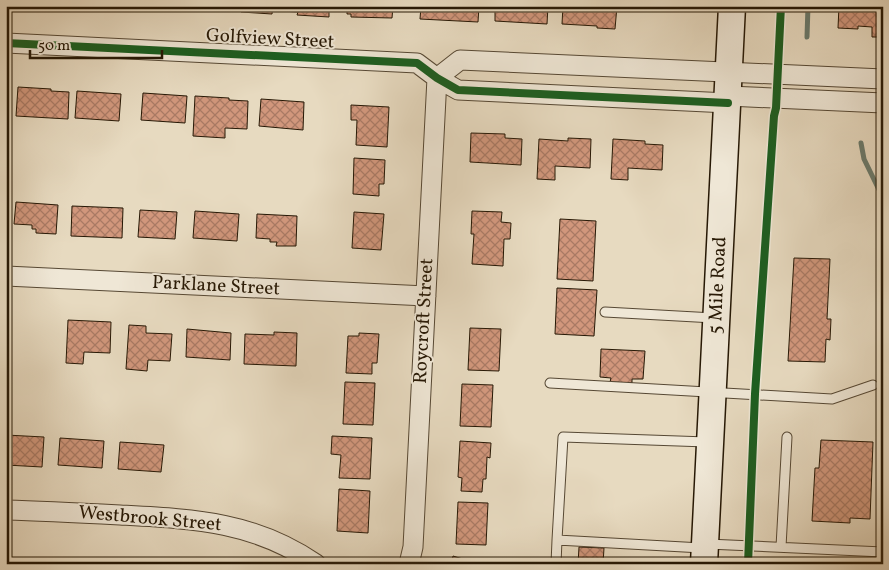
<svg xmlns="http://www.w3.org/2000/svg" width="889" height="570" font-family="Vollkorn,serif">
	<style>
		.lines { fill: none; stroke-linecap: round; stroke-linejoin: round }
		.stream { stroke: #6a7a6c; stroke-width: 5 }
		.building { fill: url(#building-cross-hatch); stroke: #261805 }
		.lane-casing { stroke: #564834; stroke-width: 11 }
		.street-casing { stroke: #564834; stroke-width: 21 }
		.secondary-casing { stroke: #261805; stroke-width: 29 }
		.lane { stroke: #efe7d6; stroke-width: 9 }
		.street { stroke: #efe7d6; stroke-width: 19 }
		.secondary { stroke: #efe7d6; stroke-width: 26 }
		.cycleway-casing { stroke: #efe7d6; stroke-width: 11 }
		.cycleway { stroke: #1b5e20; stroke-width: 8 }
		.labels { text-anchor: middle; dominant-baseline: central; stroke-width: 4; stroke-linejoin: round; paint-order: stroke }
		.street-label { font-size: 19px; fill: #261805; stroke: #efe7d6 }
	</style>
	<defs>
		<pattern id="building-cross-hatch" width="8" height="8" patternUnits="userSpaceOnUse" patternTransform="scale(1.25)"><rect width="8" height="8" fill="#d1977c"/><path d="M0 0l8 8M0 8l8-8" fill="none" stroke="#a97a64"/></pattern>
	</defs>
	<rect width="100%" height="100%" fill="#e7dac0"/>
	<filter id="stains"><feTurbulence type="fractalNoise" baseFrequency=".004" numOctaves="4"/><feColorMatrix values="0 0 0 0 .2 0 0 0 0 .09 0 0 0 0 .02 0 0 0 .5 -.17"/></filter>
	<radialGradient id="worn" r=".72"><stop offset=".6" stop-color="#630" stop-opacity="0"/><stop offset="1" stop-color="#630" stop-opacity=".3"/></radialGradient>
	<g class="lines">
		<path class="stream" d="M807 37 808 6
			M861 143 864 159 883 198"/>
	</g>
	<path class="building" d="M183 6H214V10L183 8Z
		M225 6H273L272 14 241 12V9L224 8Z
		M281 6H329V17L297 15 298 12 281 11Z
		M347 6H393L392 18 351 17V14H347Z
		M421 6H479L478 22 420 19Z
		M495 6H548L547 24 495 21Z
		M563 6H617L615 29 597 28V26L562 24Z
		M839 6H876V10L883 11V37H872V27L858 26V29L838 28Z
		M18 87 51 89V91L69 92 68 119 16 116Z
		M77 91 121 94 119 121 75 118Z
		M143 93 187 96 185 123 141 120Z
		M195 96 229 98V100L248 101 247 129 225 128V138L193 136Z
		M261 99 304 102 303 130 259 126Z
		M351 105 389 107 387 147 356 145 357 120H351Z
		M471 133 505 134V138L522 139 521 165 470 162Z
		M568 138 591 139 590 168 555 166V180L537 179 539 139 568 141Z
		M613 139 645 141V144L663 145 662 170 628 168V180L611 179Z
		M354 158 385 160 384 184H379V196L353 194Z
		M16 202 58 205 56 234 36 233V229H32V225L14 224Z
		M72 206 123 208 122 238 71 236Z
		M140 210 177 212 175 239 138 237Z
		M195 211 239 214 237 241 193 238Z
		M472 211 502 212 501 222 511 223 510 239H504L503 266 472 264 474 234H471Z
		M354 212 384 214 381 250 352 248Z
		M257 214 297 216 296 246H276L277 242H270V239L256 238Z
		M560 219 596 221 593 281 557 279Z
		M794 258 830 259 827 319H831L830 340 826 339 825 362 788 361Z
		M557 288 597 290 594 336 555 334Z
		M68 320 111 322 110 353 84 352 83 364 66 363Z
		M129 325 146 326V333L172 334 170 361 148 360 147 371 126 369Z
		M470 328 501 329 499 371 468 370Z
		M187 329 231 333 230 360 186 357Z
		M274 332 297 333 296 366 244 364 245 334 274 335Z
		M359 333 379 334 377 363H372V374L346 373 348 336H359Z
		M601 349 645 351 643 379H632V383L610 382 611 378 600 377Z
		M345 382 375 383 373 425 343 424Z
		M462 384 493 385 491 427 460 426Z
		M6 435 44 437 42 467 6 465Z
		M332 436 372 438 370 479 339 478 341 455 331 454Z
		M60 438 104 441 102 468 58 465Z
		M821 440 873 442 870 519 850 518V523L812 521 815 468H819Z
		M460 441 491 443 490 458 487 457 486 479H483L482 492 461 491 462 478 458 477Z
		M120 442 164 445 161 472 118 469Z
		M339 489 370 491 368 533 337 531Z
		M458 502 488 503 486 545 456 544Z
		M579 547 604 548 603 564H578Z
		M453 556 479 564H451Z"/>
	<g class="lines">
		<defs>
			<path id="lane" d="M605 312 714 318
				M550 383 832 399 873 385
				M707 544 883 552
				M781 547 787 437
				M702 548 557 540 563 437 707 442
				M556 564 557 540"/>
			<path id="street" d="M6 43 417 63 437 78 458 90 728 103
				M437 78 460 60 883 79
				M728 96 883 103
				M6 276 426 296
				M6 510C44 511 82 513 120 515 194 519 253 521 316 564
				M409 564 413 547 437 78"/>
			<g id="secondary">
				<path id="s1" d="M704 564 732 6"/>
			</g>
		</defs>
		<use href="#lane" class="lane-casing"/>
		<use href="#street" class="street-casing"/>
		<use href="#secondary" class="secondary-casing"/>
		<use href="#lane" class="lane"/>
		<use href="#street" class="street"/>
		<use href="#secondary" class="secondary"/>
		<defs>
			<path id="cycleway" d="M6 43 417 63 437 78 458 90 728 103
				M748 564 755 394 774 116 776 108 781 6"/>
		</defs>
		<use href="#cycleway" class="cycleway-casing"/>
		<use href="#cycleway" class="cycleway"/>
	</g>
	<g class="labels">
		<g class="street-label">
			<text transform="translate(270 39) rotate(3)">Golfview Street</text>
			<text stroke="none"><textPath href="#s1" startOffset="279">5 Mile Road</textPath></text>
			<text transform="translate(216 286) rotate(3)">Parklane Street</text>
			<text transform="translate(424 321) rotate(-87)">Roycroft Street</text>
			<text transform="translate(150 519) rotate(5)">Westbrook Street</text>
		</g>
	</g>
	<rect width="889" height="570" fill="none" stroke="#e7dac0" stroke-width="25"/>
	<rect x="8" y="8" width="874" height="555" fill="none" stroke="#261805" stroke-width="2.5"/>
	<rect x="12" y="12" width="864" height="545" fill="none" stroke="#261805"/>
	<path d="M30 50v8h132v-8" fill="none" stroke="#261805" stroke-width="2.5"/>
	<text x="38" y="50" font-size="15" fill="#261805" stroke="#efe7d6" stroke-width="4" paint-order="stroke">50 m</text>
	<rect width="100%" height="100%" filter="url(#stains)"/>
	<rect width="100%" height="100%" fill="url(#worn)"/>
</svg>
